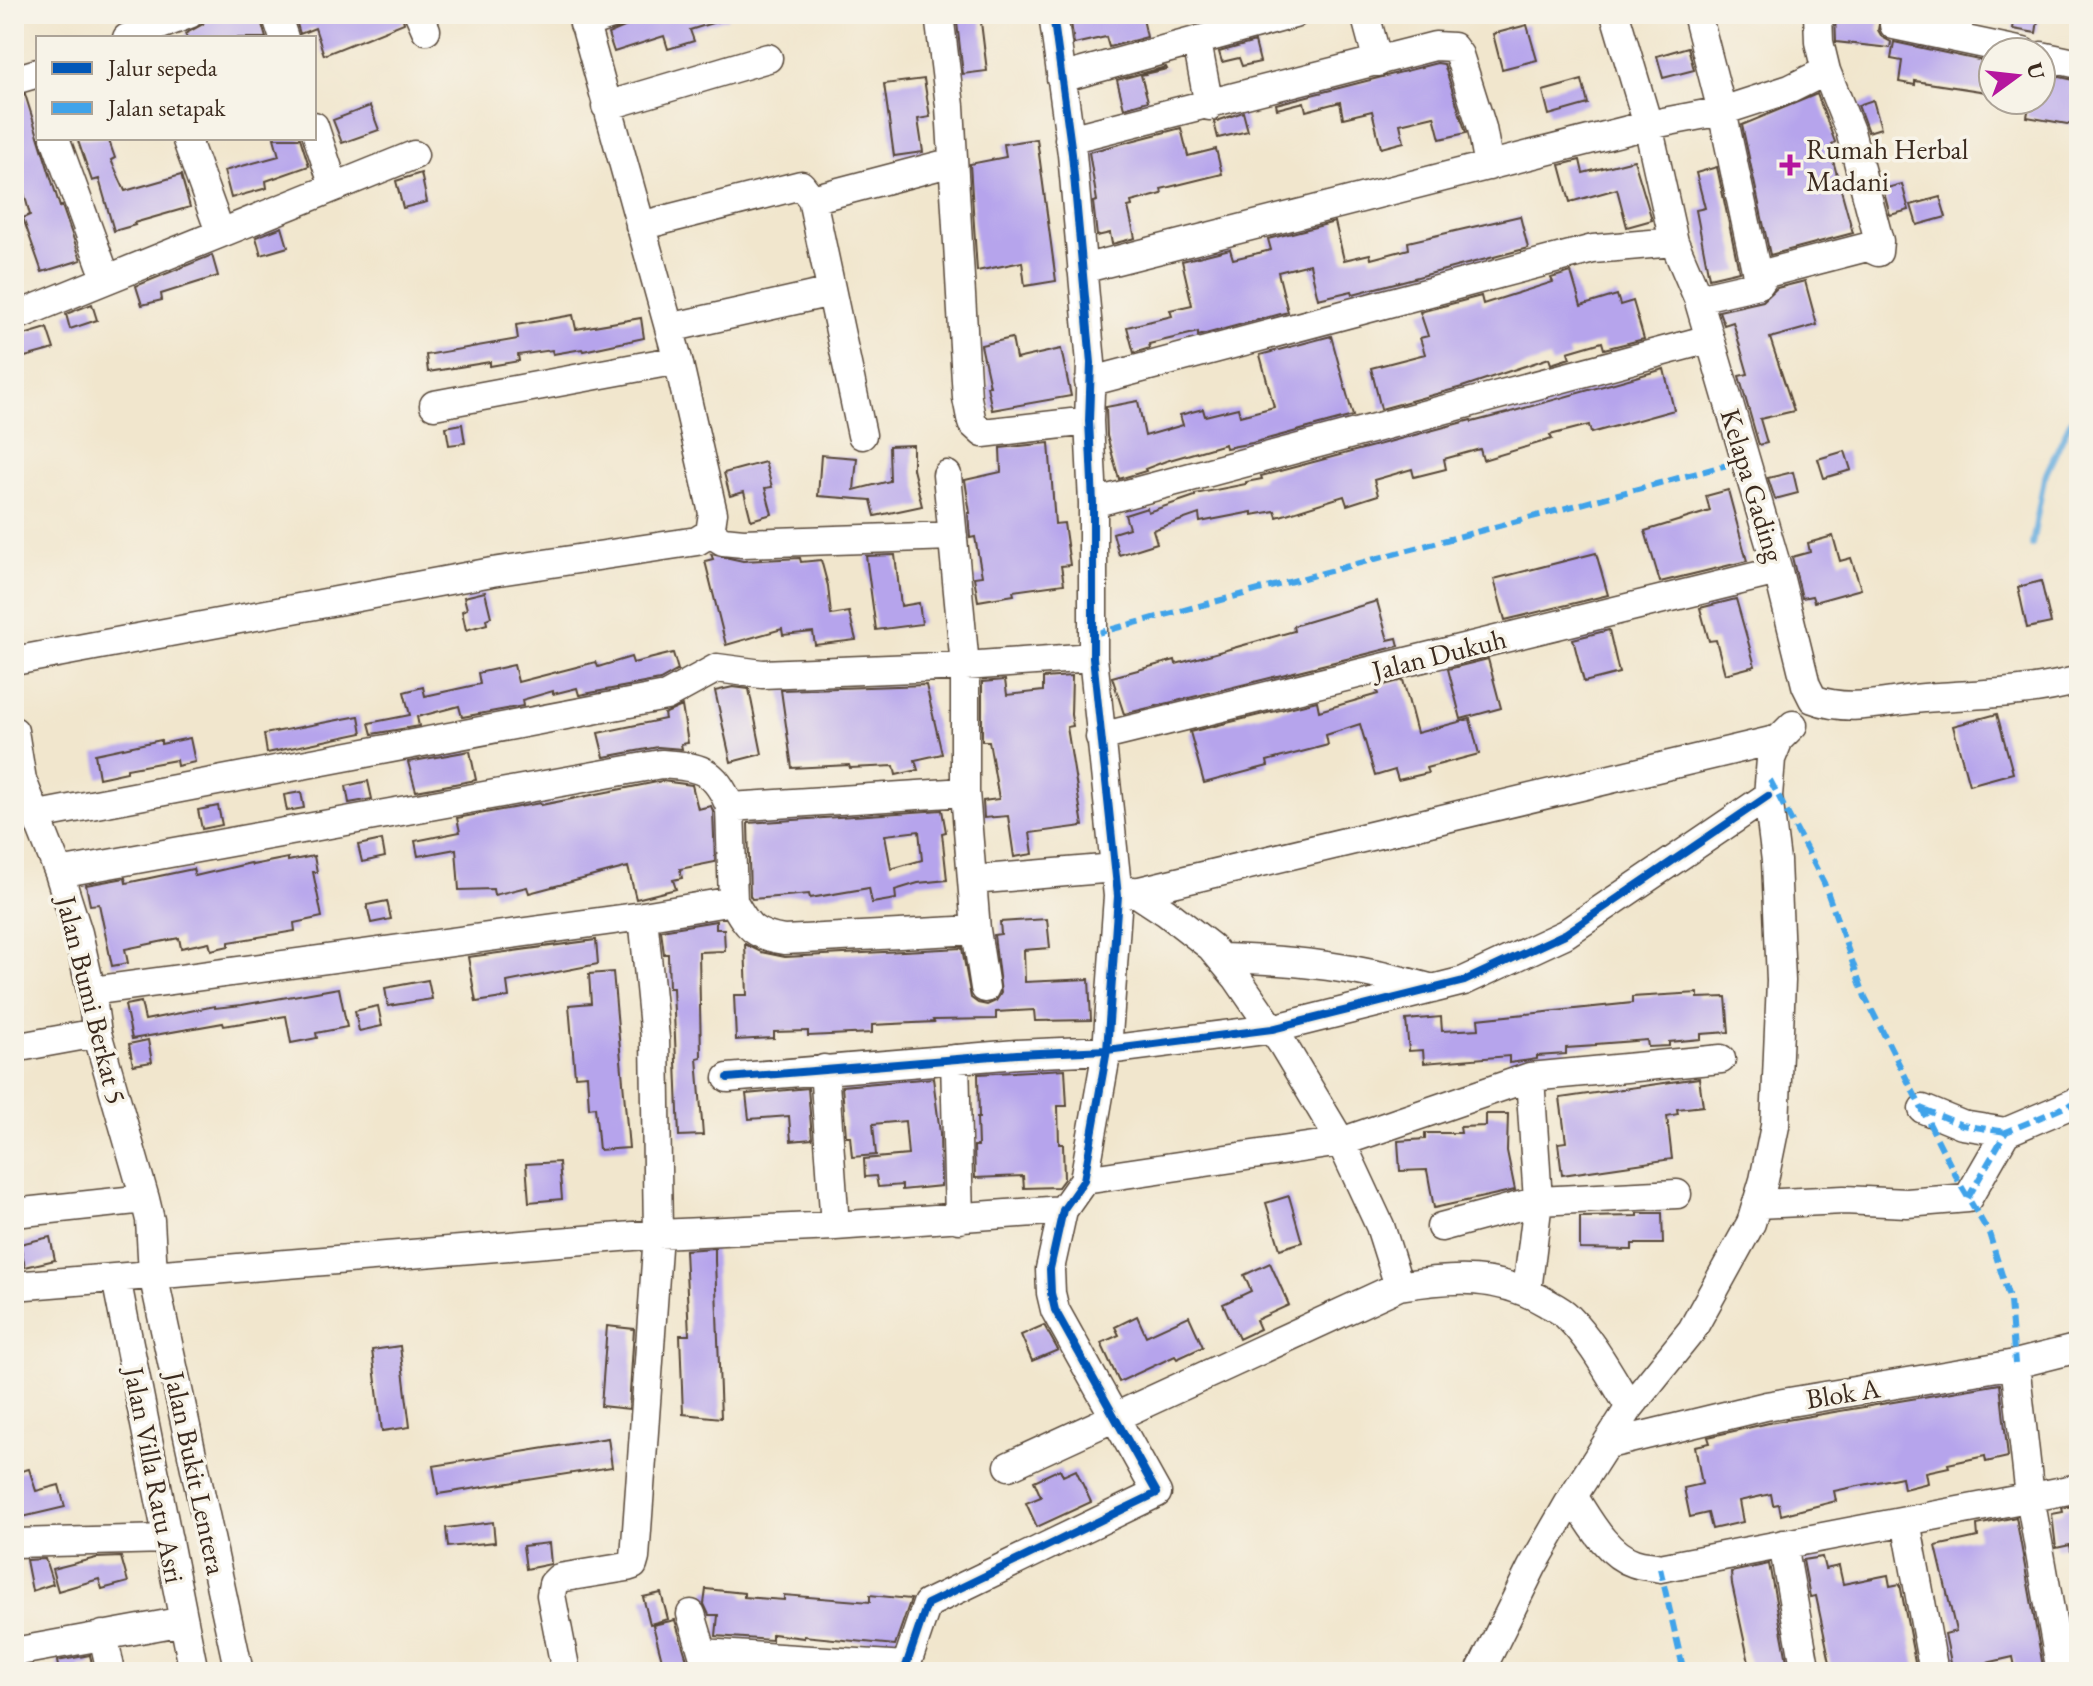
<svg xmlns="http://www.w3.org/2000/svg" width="2093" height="1686" font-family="'EB Garamond',serif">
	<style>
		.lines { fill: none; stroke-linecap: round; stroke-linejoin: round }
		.stream { stroke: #68adde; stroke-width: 6 }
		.building { fill: #b6a4ec; fill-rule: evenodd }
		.minor-casing { stroke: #564638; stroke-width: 31 }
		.minor { stroke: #fff; stroke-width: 28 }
		.quiet { stroke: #3fa3ea; stroke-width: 6; stroke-dasharray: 12 6; stroke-linecap: butt }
		.cycleway-casing { stroke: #f7f3e8; stroke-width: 13 }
		.cycleway { stroke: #0057b8; stroke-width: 8 }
		.poi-dot { fill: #b5179e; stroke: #f7f3e8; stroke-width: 3 }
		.labels { text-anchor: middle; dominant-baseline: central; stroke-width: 7; stroke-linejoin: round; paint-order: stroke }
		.poi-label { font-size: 28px; fill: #3b2a1e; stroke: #f7f3e8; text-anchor: start }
		.street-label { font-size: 28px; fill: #3b2a1e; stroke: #f7f3e8 }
	</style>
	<rect width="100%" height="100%" fill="#f7f3e8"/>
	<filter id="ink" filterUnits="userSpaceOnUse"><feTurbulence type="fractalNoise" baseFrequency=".0125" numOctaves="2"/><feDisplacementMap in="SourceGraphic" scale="16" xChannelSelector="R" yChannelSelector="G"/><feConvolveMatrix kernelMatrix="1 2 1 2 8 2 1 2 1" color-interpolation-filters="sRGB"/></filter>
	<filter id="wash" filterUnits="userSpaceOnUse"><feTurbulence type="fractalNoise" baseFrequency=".006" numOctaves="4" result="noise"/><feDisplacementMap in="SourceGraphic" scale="32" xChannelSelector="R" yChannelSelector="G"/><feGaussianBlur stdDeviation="1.8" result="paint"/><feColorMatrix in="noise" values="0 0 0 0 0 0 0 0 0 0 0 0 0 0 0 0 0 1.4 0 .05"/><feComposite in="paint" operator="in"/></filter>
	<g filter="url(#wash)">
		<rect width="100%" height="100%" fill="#f1e6cd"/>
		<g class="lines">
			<path class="stream" d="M2032 545 2044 478 2072 418 2079 415"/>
		</g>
		<g id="blocks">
			<path class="building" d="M206 14H259L266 38H187L185 34 203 24Z
				M294 14H402L404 23 324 55 315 28 300 34Z
				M645 14H728V18L690 30 694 41 668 49 664 36 614 52 608 34 627 26 631 19Z
				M956 14H980L987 71 963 74Z
				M1142 14 1147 37 1109 47 1106 37 1074 44 1070 15Z
				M1835 14H1881L1878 30 1882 37 1891 42 1890 48 1836 42Z
				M2015 14H2039L2036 33 2013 29Z
				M1527 25 1537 60 1502 69 1493 34Z
				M1255 42 1260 62 1242 66 1239 58 1222 62 1219 52Z
				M1894 42 1993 63V93L1915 81V85L1899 82 1902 61 1891 59Z
				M1688 47 1694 70 1663 78 1657 56Z
				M1437 63 1444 64 1466 133 1440 139 1434 116 1400 124 1404 142 1381 148 1372 111 1343 118 1340 102 1306 111 1304 102 1277 109 1276 104Z
				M1166 67 1167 69 1141 75 1148 101 1124 108 1117 80Z
				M2041 73 2079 81V126L2027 117 2030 100H2041Z
				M924 79 930 117 918 119 923 152 894 156 884 84Z
				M1582 80 1588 104 1549 115 1543 91Z
				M25 94 60 207 62 206 81 260 42 272 23 218 30 215 18 171 14 172V97Z
				M1817 94 1835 142 1832 144 1835 156 1832 157 1853 233 1770 255 1742 125Z
				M1873 100 1881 128 1868 132 1858 105Z
				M370 106 379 130 342 143 333 120Z
				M1243 112 1248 131 1218 138 1214 122Z
				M1181 128 1188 156 1216 149 1222 174 1161 189 1162 194 1131 202 1132 206 1128 207 1135 238 1112 244 1110 233 1097 236 1093 202 1097 201 1089 152Z
				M77 138H108L115 158 111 160 125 191 181 175 190 207 134 223 135 225 114 231 99 179 92 181Z
				M274 138H300L309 166 266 181 267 188 231 198 224 171 279 156Z
				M1037 139 1056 281 1025 286 1022 262 977 271 970 164 1006 157 1004 144Z
				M1580 160 1583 173 1634 160 1652 220 1627 227 1617 189 1570 202 1560 165Z
				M1717 167 1739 271 1709 278 1696 210 1705 208 1696 173Z
				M421 173 427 202 403 208 396 181Z
				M1902 184 1909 210 1890 215 1883 189Z
				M1940 197 1946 217 1917 225 1911 205Z
				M1520 216 1528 248 1353 294 1352 291 1318 299 1310 264 1278 272 1288 312 1198 336V332L1149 344 1150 348 1134 353 1127 327 1172 316 1170 310 1192 305 1182 261 1230 249 1233 259 1271 250 1268 239 1335 222 1344 260 1370 254 1371 259 1409 249 1408 242Z
				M282 227 288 247 261 255 256 237Z
				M212 255 218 276 161 294 162 300 142 305 136 286Z
				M1571 272 1581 306 1617 295 1620 305 1633 301 1644 339 1604 349 1602 342 1568 352 1570 358 1551 364 1549 358 1462 387 1381 409 1371 368 1425 354 1420 338 1428 336 1420 312 1481 296 1483 304 1553 282 1551 278Z
				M1805 281 1817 325 1770 338 1794 411 1760 419 1767 443 1759 445 1739 376 1748 374 1733 322 1724 325 1719 311 1763 301 1777 288Z
				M92 304 97 320 70 329 66 314Z
				M573 315 576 329 641 318 644 338 583 351 582 349 553 354 552 350 518 355 519 361 490 366V362L428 372 426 355 518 339 516 325Z
				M47 328 54 349 14 360V338Z
				M1331 336 1353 416 1252 443 1226 448 1225 444 1166 461 1145 469 1146 471 1119 479 1107 436 1106 407 1138 401 1145 436 1183 425 1180 415 1203 409 1205 416 1238 408 1240 416 1274 407 1260 355Z
				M1012 338 1016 359 1061 349 1071 396 992 410 987 386H990L981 345Z
				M1664 369 1674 410 1591 433 1589 425 1550 435 1552 439 1483 460 1480 449 1444 459 1446 469 1414 477 1412 469 1374 480 1378 495 1347 505 1344 496 1277 517 1275 511 1252 515V512L1200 522 1199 514 1153 530 1157 543 1119 555 1113 533 1129 528 1125 515 1147 508 1148 512 1195 496V494L1246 484V482L1262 479 1261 476 1471 420 1472 422 1507 413Z
				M462 424 465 443 449 445 446 427Z
				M1049 443 1055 524 1064 523 1070 565 1061 566 1064 584 1013 591 1014 595 978 601 974 577 982 576 975 537 970 538 968 513H970L965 480 1001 472 1000 448Z
				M913 445V469L922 506 875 516 871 500 818 496 821 455 857 458 854 490 890 481 889 446Z
				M1845 451 1851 470 1824 478 1818 459Z
				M765 462 772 487 765 488 772 514 751 520 744 492 730 496 724 473Z
				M1793 472 1798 493 1775 499 1768 478Z
				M1728 490 1747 561 1660 582 1645 531 1710 511 1706 496Z
				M1833 536 1840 561 1851 558 1861 589 1814 602 1812 596 1802 598 1792 557 1810 552 1808 543Z
				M1596 553 1608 595 1505 620 1494 579Z
				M711 554 743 561 800 558 801 562 821 560 828 586 831 615 849 612 856 640 815 645 813 632 783 635 782 629 726 645 705 561 713 559Z
				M895 555 901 606 919 603 922 624 876 630 866 556Z
				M2041 581 2051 623 2027 628 2018 587Z
				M485 592 491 617 486 619 487 624 466 630 462 611 467 609 464 597Z
				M1736 599 1755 666 1725 674 1716 640 1709 641 1700 608Z
				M1377 601 1388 640 1397 638 1399 646 1124 714 1112 677 1175 660 1176 664 1294 631 1293 626Z
				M1609 630 1619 673 1584 682 1573 639Z
				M673 653 678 670 660 680 579 695 577 688 553 694V691L522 700 523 706 462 717 459 706 417 717 419 726 372 734 369 723 410 715 404 692 423 687 425 696 480 684 478 673 514 665 518 682 596 662 598 667 631 657 633 663Z
				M1488 659 1501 708 1461 719 1448 669Z
				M1072 676 1071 715 1073 726 1067 727 1083 826 1030 833 1033 854 1014 857 1008 816 984 818 983 801 999 799 989 741H982V682L1005 680 1007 695 1043 691V678Z
				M1403 680 1417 733 1470 719 1479 754 1426 768 1428 773 1398 780 1395 770 1375 776 1360 724 1326 735 1328 745 1267 761 1268 766 1204 783 1190 732 1317 701 1319 711 1378 694 1376 687Z
				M926 685 942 754 915 760 918 770 896 775 894 766 850 768 849 765 792 768 781 690Z
				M733 687 749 689 762 754 731 762 715 691Z
				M682 706 688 743 681 744 682 749 658 747 604 757 598 733 665 719 664 714Z
				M1997 714 2013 773 1969 785 1953 726Z
				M359 716 362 733 267 753 264 734Z
				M190 738 195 762 177 766 176 760 127 769V772L99 778 95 754 161 740V744Z
				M470 751 476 780 416 791 408 762Z
				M368 781 372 799 349 803 346 786Z
				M662 781 692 785 698 809 711 806 713 811 715 862 680 869 682 878 673 880 676 889 636 899 628 867 529 893 527 887 494 895 493 889 459 890 456 849 418 856 415 841 460 832 457 818 540 803 541 805Z
				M301 792 304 808 287 811 284 795Z
				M218 806 222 825 202 829 198 810Z
				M942 810 946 832 942 833 947 880 918 883 895 890 896 899 872 903 869 888 810 898 809 894 752 899 750 896 748 823ZM919 831 922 860 891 869 885 835Z
				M382 840 385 857 362 862 358 845Z
				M314 856 317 872H313L322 917 294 923 295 931 229 942V946L211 950 209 942 181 948 179 938 125 949 128 963 112 966 99 904 90 905 86 885 125 878 126 883 193 869 195 876 251 863 252 865 288 858V861Z
				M387 901 391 919 371 923 367 905Z
				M1047 919 1050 948 1024 950 1025 982 1089 979 1091 1020 1035 1021 1034 1010 996 1012V1019L933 1020 934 1022 872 1025V1033L808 1036V1031L774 1032V1038L736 1040 734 995H747L745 944 761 952 785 957 962 948 971 998 978 1003 987 1005 996 1001 1001 993 994 935 1001 934 1000 922Z
				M716 921V929H724L725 951 699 952 701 1057 697 1058 703 1135 679 1136 673 988H669L668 954H664L661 930Z
				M596 940 598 964 507 982 509 997 476 1002 468 957Z
				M613 972 629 1148 599 1150 595 1107 589 1108 587 1075 575 1076 569 1005 591 1003 589 974Z
				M428 980 432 999 388 1006 385 988Z
				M339 988 347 1027 316 1033 317 1038 291 1043 286 1016 224 1026 223 1023 132 1039 125 1005 141 1002 145 1020 215 1006V1008L242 1005Z
				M1698 993V998L1726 997 1729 1032 1701 1034V1039L1669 1042V1046L1648 1047 1647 1040 1596 1044V1046L1566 1048V1054L1537 1056V1059L1509 1063V1056L1424 1063 1423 1050 1409 1051 1406 1020 1441 1017 1442 1031 1479 1029 1478 1019 1632 1003V997Z
				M378 1006 382 1026 359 1031 355 1011Z
				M148 1040 152 1062 133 1065 129 1044Z
				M1065 1069 1067 1106H1058L1059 1144H1063L1064 1179 1058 1187 1024 1188 1023 1176 975 1178 974 1146H978L977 1118H979L978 1074Z
				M933 1078 940 1133 941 1186 902 1190V1185L878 1187 876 1176 865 1177 864 1159 908 1155 905 1121 873 1124 876 1155 852 1157 850 1136H846L842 1086Z
				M1699 1078 1703 1106 1677 1109 1678 1114 1667 1116 1672 1159 1562 1175 1558 1143 1566 1142 1560 1098Z
				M808 1088 812 1139 791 1141 789 1116 749 1119 746 1094Z
				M1486 1114H1508L1507 1151 1515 1190 1434 1208 1427 1170 1400 1171 1398 1141 1425 1139V1133H1461L1460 1127 1486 1126Z
				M559 1162 562 1199 529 1202 526 1164Z
				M1289 1196 1302 1242 1280 1249 1266 1203Z
				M1638 1213H1662L1663 1244H1632V1250L1580 1249V1217L1638 1216Z
				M50 1237 55 1260 25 1267 20 1244Z
				M715 1248V1261L721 1418 683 1414 680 1335H689L685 1250Z
				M1270 1263 1289 1305 1256 1320 1260 1329 1239 1339 1223 1304 1251 1291 1244 1275Z
				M1137 1316 1146 1336 1189 1316 1203 1347 1177 1359 1175 1356 1119 1382 1101 1343 1119 1335 1115 1327Z
				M1044 1325 1058 1350 1032 1361 1021 1335Z
				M607 1326 634 1329 629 1409 601 1406Z
				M400 1346 410 1427 382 1431 372 1350Z
				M2000 1384 2008 1457 1986 1462 1985 1456 1948 1464 1949 1467 1926 1472 1928 1483 1904 1489 1902 1477 1834 1491 1836 1501 1781 1515 1779 1504 1773 1505 1771 1494 1739 1501 1743 1522 1712 1529 1708 1513 1690 1517 1684 1488 1702 1484 1695 1446 1710 1443 1708 1437 1769 1423Z
				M608 1438 612 1467 438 1494 433 1466Z
				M29 1469 36 1491 59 1485 65 1507 14 1519V1473Z
				M1060 1469 1063 1476 1076 1470 1091 1502 1037 1527 1026 1503 1041 1497 1034 1481Z
				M2079 1505V1551H2071L2070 1545 2056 1548 2052 1514 2063 1512 2062 1508Z
				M2016 1517 2044 1672H2016L2013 1657 1982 1664 1984 1672H1961L1960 1665 1952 1667 1945 1634 1956 1631 1936 1546 1978 1537 1977 1525Z
				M493 1522 495 1542 448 1547 446 1528Z
				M549 1543 551 1564 526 1569 523 1546Z
				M121 1557 128 1582 102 1589 99 1579 58 1591 52 1569 96 1558Z
				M1822 1557 1825 1569 1839 1566 1843 1584 1888 1575 1890 1586 1900 1584 1917 1672H1832L1816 1596 1810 1597 1803 1560Z
				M45 1559 53 1584 32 1591 26 1560Z
				M1769 1564 1789 1672H1751L1732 1584 1731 1572Z
				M706 1589 744 1593V1597L784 1600V1595L870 1602V1595L911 1599 895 1645 804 1636V1638L772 1634V1640L716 1636 718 1615H709L704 1604Z
				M661 1593 668 1619 650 1624 643 1597Z
				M675 1620 690 1670 665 1672 653 1625Z
				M90 1655 92 1664 79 1666 80 1670 59 1672 57 1661Z"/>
		</g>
	</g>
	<g filter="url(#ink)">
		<use href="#blocks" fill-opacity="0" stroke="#564638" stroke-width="2"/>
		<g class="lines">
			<defs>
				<path id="minor" d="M276 14 284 38
					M419 14 426 30
					M582 14 678 360 713 513 710 533 723 541 743 543 953 536
					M939 14 950 106 967 398 972 423 983 433 1089 421
					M1365 14 1378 62
					M1615 14 1648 125 1674 242 1698 298 1778 571 1806 685 1813 699C1850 713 1887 701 1924 698 1977 694 2028 694 2079 680
					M1697 14 1722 111 1759 284
					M584 24 615 14
					M1894 25 2023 52
					M127 38 189 14
					M1957 38 1959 14
					M1197 42 1209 106
					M2041 56 2079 64
					M1061 78 1294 14
					M14 80 38 73
					M606 106 768 58
					M314 126 334 187
					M55 138 106 278
					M186 138 220 232
					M1069 139 1435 46 1453 47 1459 55 1482 128 1489 166
					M812 199 862 435
					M640 226 801 185 812 199 953 162
					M1082 269 1648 125 1722 111 1790 89 1826 71
					M1698 298 1759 284 1767 273 1867 247 1878 252 1879 241 1850 131 1826 71 1819 42 1818 14
					M14 317 414 155
					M669 328 831 292
					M1089 382 1593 249 1674 242
					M434 405 678 360
					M947 475 965 666V792L976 930 985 988
					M1093 503 1709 339
					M14 661 492 572 697 541 710 533
					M14 731 22 780 59 873 78 933 91 991 97 1033 145 1199 150 1220 153 1274 239 1672
					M1100 737 1778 571
					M730 807 733 901
					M38 815 666 696 717 668 762 674 965 666 1093 657
					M59 873 661 764C699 767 715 768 730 807L965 792
					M972 880 1115 868
					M1134 891 1166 912 1211 947 1237 978 1283 1045 1341 1142 1380 1226 1399 1286
					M1118 896 1779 739
					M1221 958C1299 960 1357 967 1433 989
					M91 991 643 916 733 901C748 928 754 935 784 940L976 930
					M14 1048 97 1033
					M955 1059 959 1219
					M824 1069 835 1226
					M728 1078 1017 1054 1107 1050 1272 1029 1464 981 1565 934 1768 796
					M1923 1109 1962 1125 2006 1132
					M1084 1180 1341 1142 1530 1077 1721 1059
					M1757 1204 1844 1200 1907 1203 1968 1198 2006 1132 2079 1101
					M14 1213 145 1199
					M1441 1227 1538 1201 1677 1194
					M116 1278 194 1672
					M14 1286 658 1234 835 1226 1063 1210
					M1527 1291 1538 1201 1530 1077
					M2015 1364 2030 1497 2061 1672
					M1609 1444 1766 1406 2015 1364 2079 1348
					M1009 1466 1399 1286C1453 1277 1499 1274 1547 1303 1554 1307 1562 1311 1567 1316 1593 1342 1611 1377 1630 1407
					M1573 1496C1588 1519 1606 1554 1634 1563 1642 1566 1652 1566 1660 1568L2079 1488
					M1906 1521 1934 1672
					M14 1543 168 1539
					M1783 1544 1806 1672
					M691 1614 708 1671
					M103 1635 111 1672
					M14 1652 184 1621
					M703 1653 906 1666
					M566 1672 551 1595 553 1584 559 1578 627 1567 633 1565 635 1558 658 1234 655 1038 643 916
					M904 1672 927 1604 1157 1493 1055 1310 1051 1293 1050 1269 1063 1210 1084 1180 1107 1050 1118 896 1093 657V503L1089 421 1091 363 1072 154 1053 14
					M1480 1672 1532 1567 1573 1496 1630 1407 1692 1330 1751 1223 1764 1180 1775 1126 1781 981 1776 861 1768 796 1771 759 1779 739 1793 725"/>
			</defs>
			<use href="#minor" class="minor-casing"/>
			<use href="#minor" class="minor"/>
			<path class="quiet" d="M1094 634 1746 460
				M1770 780 1824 883 1865 997 1960 1184 1989 1233 2010 1301 2015 1364
				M1923 1109 1962 1125 2006 1132
				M1968 1198 2006 1132 2079 1101
				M1660 1568 1684 1672"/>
			<defs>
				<path id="cycleway" d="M728 1078 1017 1054 1107 1050 1272 1029 1464 981 1565 934 1768 796
					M904 1672 927 1604 1157 1493 1055 1310 1051 1293 1050 1269 1063 1210 1084 1180 1107 1050 1118 896 1093 657V503L1089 421 1091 363 1072 154 1053 14"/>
			</defs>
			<use href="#cycleway" class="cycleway-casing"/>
			<use href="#cycleway" class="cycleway"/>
		</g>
	</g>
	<path class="poi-dot" d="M1786 153h8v8h8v8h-8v8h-8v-8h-8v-8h8z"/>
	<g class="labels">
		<g class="poi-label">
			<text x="1806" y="149">Rumah Herbal<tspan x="1806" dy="32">Madani</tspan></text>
		</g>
		<g class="street-label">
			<text transform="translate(1753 485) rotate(73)">Kelapa Gading</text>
			<text transform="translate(1439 654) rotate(-14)">Jalan Dukuh</text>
			<text transform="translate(92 1000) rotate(76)">Jalan Bumi Berkat 5</text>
			<text transform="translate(1843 1393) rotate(-9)">Blok A</text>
			<text transform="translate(196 1473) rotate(78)">Jalan Bukit Lentera</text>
			<text transform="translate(155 1475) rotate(79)">Jalan Villa Ratu Asri</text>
		</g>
	</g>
	<rect width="2093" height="1686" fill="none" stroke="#f7f3e8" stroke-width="48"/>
	<rect x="36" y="36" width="280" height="104" fill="#f7f3e8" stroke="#aca397" stroke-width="2"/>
	<rect x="52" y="62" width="40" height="12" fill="#0057b8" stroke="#aca397" stroke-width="2"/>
	<text x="108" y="76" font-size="24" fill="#3b2a1e">Jalur sepeda</text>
	<rect x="52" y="102" width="40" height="12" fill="#3fa3ea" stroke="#aca397" stroke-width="2"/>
	<text x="108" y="116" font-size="24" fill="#3b2a1e">Jalan setapak</text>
	<g transform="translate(2017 76) rotate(75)"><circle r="38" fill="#f7f3e8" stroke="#aca397" stroke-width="2"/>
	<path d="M0-6L14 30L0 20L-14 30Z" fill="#b5179e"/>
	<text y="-12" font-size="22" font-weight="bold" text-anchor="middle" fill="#3b2a1e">U</text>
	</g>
</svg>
